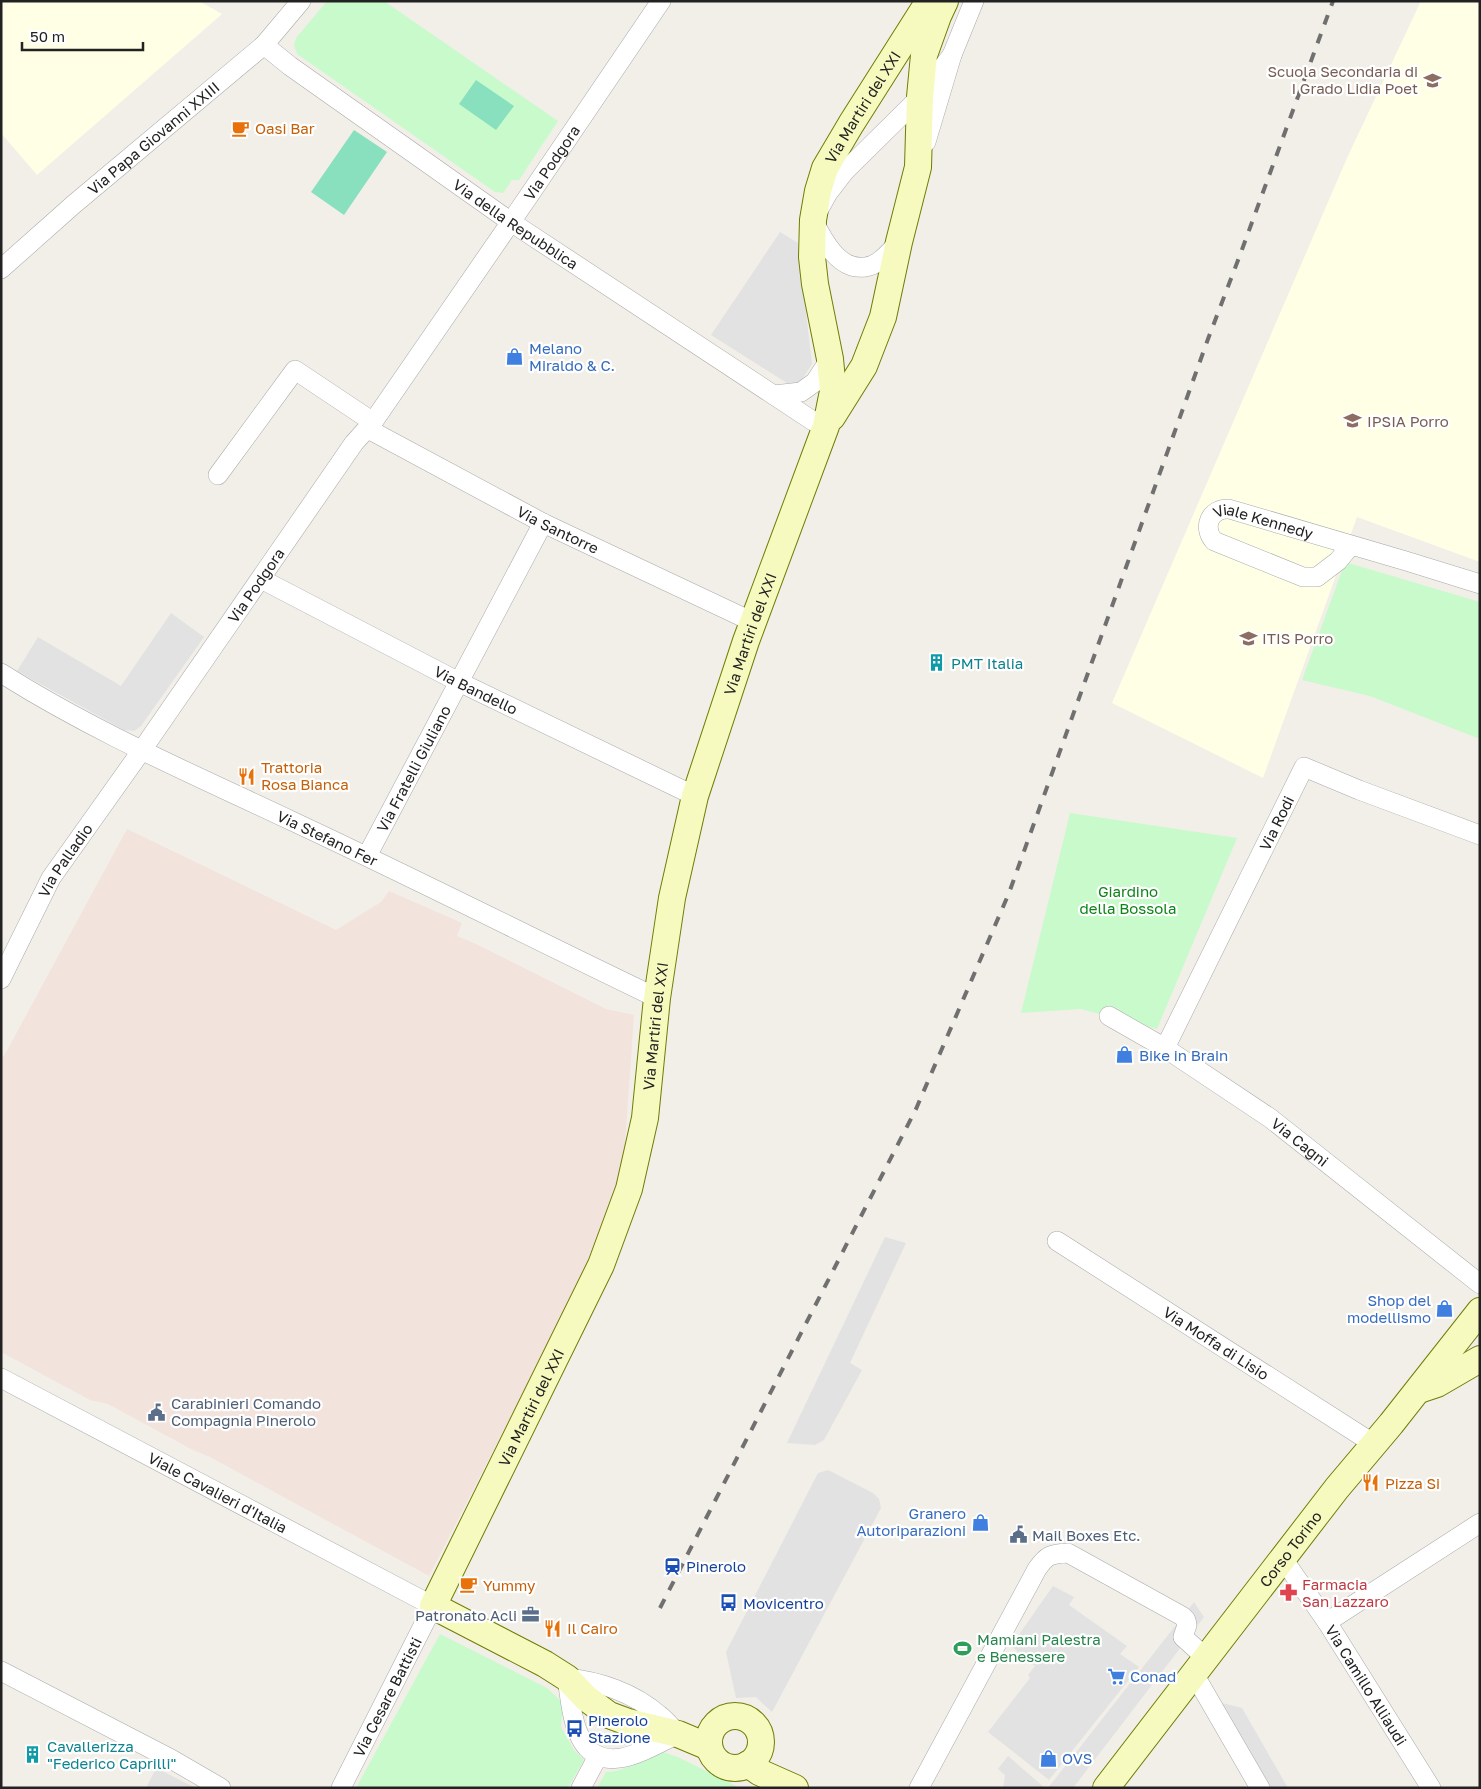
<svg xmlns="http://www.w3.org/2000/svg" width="1481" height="1789" font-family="'Golos Text',sans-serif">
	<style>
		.education { fill: #ffffe5 }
		.military { fill: #f3e3dd }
		.park { fill: #c8facc }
		.pitch { fill: #88e0be }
		.parking { fill: #e2e2e2 }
		.water { fill: #aad3df }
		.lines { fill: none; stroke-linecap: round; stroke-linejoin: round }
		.street-casing { stroke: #a9a9a9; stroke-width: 20 }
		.secondary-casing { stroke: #707d05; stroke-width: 28 }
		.street { stroke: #fff; stroke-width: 19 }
		.secondary { stroke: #f7fabf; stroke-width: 26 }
		.rail { stroke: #707070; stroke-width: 4; stroke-dasharray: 10 10; stroke-linecap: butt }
		.labels { text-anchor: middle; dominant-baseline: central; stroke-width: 4.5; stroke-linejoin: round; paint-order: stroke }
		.education-label { font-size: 15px; fill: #785e54; stroke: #fff; text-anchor: start }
		.street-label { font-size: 15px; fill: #222; stroke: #fff }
		.food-label { font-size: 15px; fill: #c56008; stroke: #fff; text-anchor: start }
		.shop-label { font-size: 15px; fill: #366cbe; stroke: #fff; text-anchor: start }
		.culture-label { font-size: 15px; fill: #0d838f; stroke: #fff; text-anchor: start }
		.park-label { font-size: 15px; fill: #0c8416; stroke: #fff }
		.service-label { font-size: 15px; fill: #4e5e75; stroke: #fff; text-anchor: start }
		.transit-label { font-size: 15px; fill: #164399; stroke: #fff; text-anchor: start }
		.health-label { font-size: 15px; fill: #be3a42; stroke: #fff; text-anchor: start }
		.leisure-label { font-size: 15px; fill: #27864d; stroke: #fff; text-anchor: start }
	</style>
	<rect width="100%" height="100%" fill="#f2efe9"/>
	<path class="education" d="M1 1H199L222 14 37 175 1 133Z
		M1421 1H1480V562L1357 517 1263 778 1112 703 1347 158Z"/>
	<path class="military" d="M127 829 336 930 381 902 389 891 462 923 457 936 476 944 606 1009 634 1015 624 1159 603 1227 573 1295 429 1576 210 1457 193 1450 108 1404 90 1400 1 1352V1055L4 1056Z"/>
	<path class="park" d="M327 1H384L558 121 519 180H512L503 193 495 192 297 54 294 45 296 38Z
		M1345 562 1480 602V739L1370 696 1302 680Z
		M1070 813 1237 838 1157 1029 1081 1009 1021 1013Z
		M440 1634 547 1688 563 1703 561 1727 574 1750 584 1760 568 1788H356Z
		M663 1752 680 1758 740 1788H597L606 1772C628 1771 643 1759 663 1752Z"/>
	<path class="pitch" d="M476 80 514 106 496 130 459 104Z
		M354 130 387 152 344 215 311 192Z"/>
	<path class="parking" d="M780 232 798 243 812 364 800 383H787L711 335Z
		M171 613 204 637 141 726 134 731 124 730 17 671 38 637 121 686Z
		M885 1237 906 1243 850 1363 862 1370 824 1440 815 1445 787 1443Z
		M828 1470 873 1493 879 1499 881 1508 772 1712 756 1697 736 1698 726 1652 818 1473Z
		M1053 1586 1074 1597 1069 1605 1127 1646 1120 1654 1139 1667 1049 1780 988 1732 1030 1678 1028 1675 1035 1666 1011 1646Z
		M1194 1602 1204 1617 1073 1788H1048Z
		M1222 1703 1242 1708 1288 1788H1271Z
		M1008 1756 1045 1788H1003L1005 1775 998 1769Z
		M156 1768 196 1788H146Z"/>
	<path class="water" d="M615 1729 640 1740C628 1745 620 1746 608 1744Z"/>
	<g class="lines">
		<defs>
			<g id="street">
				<path id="s1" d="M264 45 290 66 511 222 813 421 826 426"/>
				<path d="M926 142 952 55 974 1"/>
				<path d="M899 242C890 251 879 266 865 267 839 271 823 240 813 220L828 193 845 171 920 97 952 55"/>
				<path id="s2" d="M1 269 73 205 264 45 301 1"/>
				<path d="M774 395 801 392 815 382 830 359"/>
				<path id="s3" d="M368 429 543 523 753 622"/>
				<path d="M218 475 295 370 373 422"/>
				<path id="s4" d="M1351 545 1338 561 1317 577H1303L1214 541C1202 527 1210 508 1229 509L1406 561 1480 584"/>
				<path id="s5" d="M261 579 459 682 695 796"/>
				<path id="s6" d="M1 673C94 732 195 775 294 822 416 879 536 940 657 998"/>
				<path id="s7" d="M367 856 543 523"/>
				<path id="s8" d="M1 979 51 878 142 750 354 443 373 422 528 197 661 1"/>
				<path id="s9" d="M1109 1016 1165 1048 1270 1118 1480 1284"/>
				<path id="s10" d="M1165 1048 1304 767 1359 790 1480 835"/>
				<path id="s11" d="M1057 1241 1374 1444"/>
				<path id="s12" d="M1 1378 433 1606 341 1788"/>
				<path id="s13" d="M1283 1559 1327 1622 1431 1788"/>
				<path d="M1327 1622 1480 1523"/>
				<path d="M1 1671 171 1759 221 1788"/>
				<path d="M1194 1674 1260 1788"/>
				<path d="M567 1678C599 1681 634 1693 659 1715 666 1720 672 1728 678 1734 661 1742 639 1755 621 1758 574 1765 572 1711 567 1678Z"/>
				<path d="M581 1788 598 1756"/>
				<path d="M919 1788 1037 1569C1047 1555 1050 1554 1068 1553L1182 1616 1186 1620 1187 1625 1183 1637 1206 1658"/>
			</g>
			<g id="secondary">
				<path d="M832 417 864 366 883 317 899 242 918 167 920 97 924 55 938 16 945 1"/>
				<path d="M1422 1389 1437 1384 1480 1359"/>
				<circle cx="735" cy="1742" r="26"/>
				<path id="s14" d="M709 1747 678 1734 628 1722 609 1715 586 1698 567 1678 545 1664 433 1606 601 1265 629 1189 645 1118 657 998 672 898 695 796 746 641 826 426 833 391 830 359 815 284 812 257 813 220 818 191 825 168 851 124 929 1"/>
				<path d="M748 1764 759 1772 795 1788"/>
				<path id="s15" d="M1106 1788 1337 1488 1391 1424 1480 1311"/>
			</g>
		</defs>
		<use href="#street" class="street-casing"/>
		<use href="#secondary" class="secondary-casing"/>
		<use href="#street" class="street"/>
		<use href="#secondary" class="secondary"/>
		<path class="rail" d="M660 1608 916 1109 1009 893 1208 339 1240 255 1333 1"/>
	</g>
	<defs>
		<symbol id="school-bare" viewBox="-9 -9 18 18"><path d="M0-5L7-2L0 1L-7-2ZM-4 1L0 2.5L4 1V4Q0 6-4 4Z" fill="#8d6e63" stroke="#fff" stroke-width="2.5" paint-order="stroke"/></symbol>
		<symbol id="cafe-bare" viewBox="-9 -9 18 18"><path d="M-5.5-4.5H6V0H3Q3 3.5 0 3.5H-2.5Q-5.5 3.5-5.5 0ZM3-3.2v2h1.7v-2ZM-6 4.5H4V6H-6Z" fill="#e8710a" stroke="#fff" stroke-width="2.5" paint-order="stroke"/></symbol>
		<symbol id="shop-bare" viewBox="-9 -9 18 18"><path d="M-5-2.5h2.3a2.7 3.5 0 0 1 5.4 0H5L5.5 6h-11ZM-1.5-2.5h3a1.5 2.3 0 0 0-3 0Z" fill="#3f7fe0" stroke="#fff" stroke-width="2.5" paint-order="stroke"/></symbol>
		<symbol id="building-bare" viewBox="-9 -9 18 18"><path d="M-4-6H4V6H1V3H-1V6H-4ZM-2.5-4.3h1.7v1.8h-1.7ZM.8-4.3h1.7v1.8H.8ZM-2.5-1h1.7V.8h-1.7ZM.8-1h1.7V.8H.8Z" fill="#0f9aa8" stroke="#fff" stroke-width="2.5" paint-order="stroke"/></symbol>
		<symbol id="restaurant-bare" viewBox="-9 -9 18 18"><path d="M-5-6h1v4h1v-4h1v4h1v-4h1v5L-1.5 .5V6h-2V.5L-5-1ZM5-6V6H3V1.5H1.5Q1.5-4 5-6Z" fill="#e8710a" stroke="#fff" stroke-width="2.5" paint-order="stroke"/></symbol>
		<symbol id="civic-bare" viewBox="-9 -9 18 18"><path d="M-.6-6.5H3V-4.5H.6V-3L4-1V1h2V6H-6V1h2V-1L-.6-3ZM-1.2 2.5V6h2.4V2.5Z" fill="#5c6f8a" stroke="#fff" stroke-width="2.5" paint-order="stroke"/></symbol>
		<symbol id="station-bare" viewBox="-9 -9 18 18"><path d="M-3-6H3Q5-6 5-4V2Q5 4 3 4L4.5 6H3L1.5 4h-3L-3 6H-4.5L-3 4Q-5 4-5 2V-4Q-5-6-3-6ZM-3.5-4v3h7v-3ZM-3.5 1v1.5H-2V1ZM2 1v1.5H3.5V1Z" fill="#1a4fb4" stroke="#fff" stroke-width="2.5" paint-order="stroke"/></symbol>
		<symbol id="pharmacy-bare" viewBox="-9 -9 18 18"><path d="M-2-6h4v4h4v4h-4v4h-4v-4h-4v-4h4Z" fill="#e0444e" stroke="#fff" stroke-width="2.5" paint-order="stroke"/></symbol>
		<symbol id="bus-bare" viewBox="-9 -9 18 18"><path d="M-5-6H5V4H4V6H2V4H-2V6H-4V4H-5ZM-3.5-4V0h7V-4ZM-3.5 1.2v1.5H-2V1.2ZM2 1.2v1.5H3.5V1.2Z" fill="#1a4fb4" stroke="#fff" stroke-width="2.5" paint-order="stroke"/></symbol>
		<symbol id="office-bare" viewBox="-9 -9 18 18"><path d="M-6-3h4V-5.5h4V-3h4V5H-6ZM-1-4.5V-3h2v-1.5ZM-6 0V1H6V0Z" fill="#5c6f8a" stroke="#fff" stroke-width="2.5" paint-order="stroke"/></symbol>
		<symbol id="stadium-bare" viewBox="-9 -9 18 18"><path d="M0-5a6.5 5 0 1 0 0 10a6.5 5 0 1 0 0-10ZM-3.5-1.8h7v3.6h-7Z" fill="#2e9e5b" stroke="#fff" stroke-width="2.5" paint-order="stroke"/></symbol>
		<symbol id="supermarket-bare" viewBox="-9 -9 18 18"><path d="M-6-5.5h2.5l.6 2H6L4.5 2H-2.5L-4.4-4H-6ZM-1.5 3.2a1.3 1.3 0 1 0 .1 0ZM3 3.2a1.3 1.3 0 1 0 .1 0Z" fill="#3f7fe0" stroke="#fff" stroke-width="2.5" paint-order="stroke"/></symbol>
	</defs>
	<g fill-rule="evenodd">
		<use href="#school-bare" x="1420" y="68" width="25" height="25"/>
		<use href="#cafe-bare" x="228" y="116" width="25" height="25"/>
		<use href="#shop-bare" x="502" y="344" width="25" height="25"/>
		<use href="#school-bare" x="1340" y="408" width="25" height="25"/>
		<use href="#school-bare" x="1236" y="626" width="25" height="25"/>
		<use href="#building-bare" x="924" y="650" width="25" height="25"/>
		<use href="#restaurant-bare" x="234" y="764" width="25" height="25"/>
		<use href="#shop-bare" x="1112" y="1042" width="25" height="25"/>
		<use href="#shop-bare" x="1432" y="1296" width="25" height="25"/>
		<use href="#civic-bare" x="144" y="1400" width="25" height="25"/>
		<use href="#restaurant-bare" x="1358" y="1470" width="25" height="25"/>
		<use href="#shop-bare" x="968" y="1510" width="25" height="25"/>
		<use href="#civic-bare" x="1006" y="1522" width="25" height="25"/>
		<use href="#station-bare" x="660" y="1554" width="25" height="25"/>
		<use href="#cafe-bare" x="456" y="1572" width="25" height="25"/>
		<use href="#pharmacy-bare" x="1276" y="1580" width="25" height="25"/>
		<use href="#bus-bare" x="716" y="1590" width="25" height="25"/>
		<use href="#office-bare" x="518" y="1602" width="25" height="25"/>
		<use href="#restaurant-bare" x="540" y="1616" width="25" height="25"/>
		<use href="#stadium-bare" x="950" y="1636" width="25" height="25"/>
		<use href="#supermarket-bare" x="1104" y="1664" width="25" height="25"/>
		<use href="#bus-bare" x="562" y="1716" width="25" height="25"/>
		<use href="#building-bare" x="20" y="1742" width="25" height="25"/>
		<use href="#shop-bare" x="1036" y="1746" width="25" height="25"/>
	</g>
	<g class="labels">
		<g class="education-label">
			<text x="1418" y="71" text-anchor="end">Scuola Secondaria di<tspan x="1418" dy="17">I Grado Lidia Poet</tspan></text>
			<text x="1367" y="421">IPSIA Porro</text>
			<text x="1262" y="638">ITIS Porro</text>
		</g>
		<g class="street-label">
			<text stroke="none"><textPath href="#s14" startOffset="1900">Via Martiri del XXI</textPath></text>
			<text stroke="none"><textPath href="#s2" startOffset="201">Via Papa Giovanni XXIII</textPath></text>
			<text stroke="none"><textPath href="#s8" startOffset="986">Via Podgora</textPath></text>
			<text stroke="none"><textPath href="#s1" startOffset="309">Via della Repubblica</textPath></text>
			<text stroke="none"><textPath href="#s4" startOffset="239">Viale Kennedy</textPath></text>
			<text stroke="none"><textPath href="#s3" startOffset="215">Via Santorre</textPath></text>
			<text stroke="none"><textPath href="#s8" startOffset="470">Via Podgora</textPath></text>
			<text stroke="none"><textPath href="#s14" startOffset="1345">Via Martiri del XXI</textPath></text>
			<text stroke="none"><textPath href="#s5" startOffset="242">Via Bandello</textPath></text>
			<text stroke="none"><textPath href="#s7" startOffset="99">Via Fratelli Giuliano</textPath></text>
			<text stroke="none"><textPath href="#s10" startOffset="251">Via Rodi</textPath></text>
			<text stroke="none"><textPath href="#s6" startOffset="366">Via Stefano Fer</textPath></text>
			<text stroke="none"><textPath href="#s8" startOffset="135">Via Palladio</textPath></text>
			<text stroke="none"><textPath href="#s14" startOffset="940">Via Martiri del XXI</textPath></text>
			<text stroke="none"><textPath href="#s9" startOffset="229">Via Cagni</textPath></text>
			<text stroke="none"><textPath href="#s11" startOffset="189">Via Moffa di Lisio</textPath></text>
			<text stroke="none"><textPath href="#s14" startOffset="535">Via Martiri del XXI</textPath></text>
			<text stroke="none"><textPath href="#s12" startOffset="245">Viale Cavalieri d'Italia</textPath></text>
			<text stroke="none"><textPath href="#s15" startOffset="302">Corso Torino</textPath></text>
			<text stroke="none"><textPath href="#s13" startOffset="151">Via Camillo Alliaudi</textPath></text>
			<text transform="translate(387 1697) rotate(-63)">Via Cesare Battisti</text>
		</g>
		<g class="food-label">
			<text x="255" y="128">Oasi Bar</text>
			<text x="261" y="767">Trattoria<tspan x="261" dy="17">Rosa Bianca</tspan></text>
			<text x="1385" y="1483">Pizza Si</text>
			<text x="483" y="1585">Yummy</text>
			<text x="567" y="1628">Il Cairo</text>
		</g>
		<g class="shop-label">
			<text x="529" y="348">Melano<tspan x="529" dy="17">Miraldo &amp; C.</tspan></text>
			<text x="1139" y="1055">Bike in Brain</text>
			<text x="1431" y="1300" text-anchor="end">Shop del<tspan x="1431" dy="17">modellismo</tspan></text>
			<text x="966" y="1513" text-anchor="end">Granero<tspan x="966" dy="17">Autoriparazioni</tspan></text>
			<text x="1130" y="1676">Conad</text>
			<text x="1062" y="1758">OVS</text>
		</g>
		<g class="culture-label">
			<text x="951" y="663">PMT Italia</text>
			<text x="47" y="1746">Cavallerizza<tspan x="47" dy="17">"Federico Caprilli"</tspan></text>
		</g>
		<g class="park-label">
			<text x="1128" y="891">Giardino<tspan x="1128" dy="17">della Bossola</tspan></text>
		</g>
		<g class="service-label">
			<text x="171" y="1403">Carabinieri Comando<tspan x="171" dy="17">Compagnia Pinerolo</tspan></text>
			<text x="1032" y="1535">Mail Boxes Etc.</text>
			<text x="517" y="1615" text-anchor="end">Patronato Acli</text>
		</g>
		<g class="transit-label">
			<text x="686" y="1566">Pinerolo</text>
			<text x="743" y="1603">Movicentro</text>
			<text x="588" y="1720">Pinerolo<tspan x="588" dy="17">Stazione</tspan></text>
		</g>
		<g class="health-label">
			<text x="1302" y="1584">Farmacia<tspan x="1302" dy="17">San Lazzaro</tspan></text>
		</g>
		<g class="leisure-label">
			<text x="977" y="1639">Mamiani Palestra<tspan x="977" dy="17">e Benessere</tspan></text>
		</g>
	</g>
	<rect width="1481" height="1789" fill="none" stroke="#222222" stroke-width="5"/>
	<path d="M22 42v8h121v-8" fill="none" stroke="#222222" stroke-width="2.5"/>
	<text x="30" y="42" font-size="15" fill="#222222" stroke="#ffffff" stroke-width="4" paint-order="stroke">50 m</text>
</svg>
